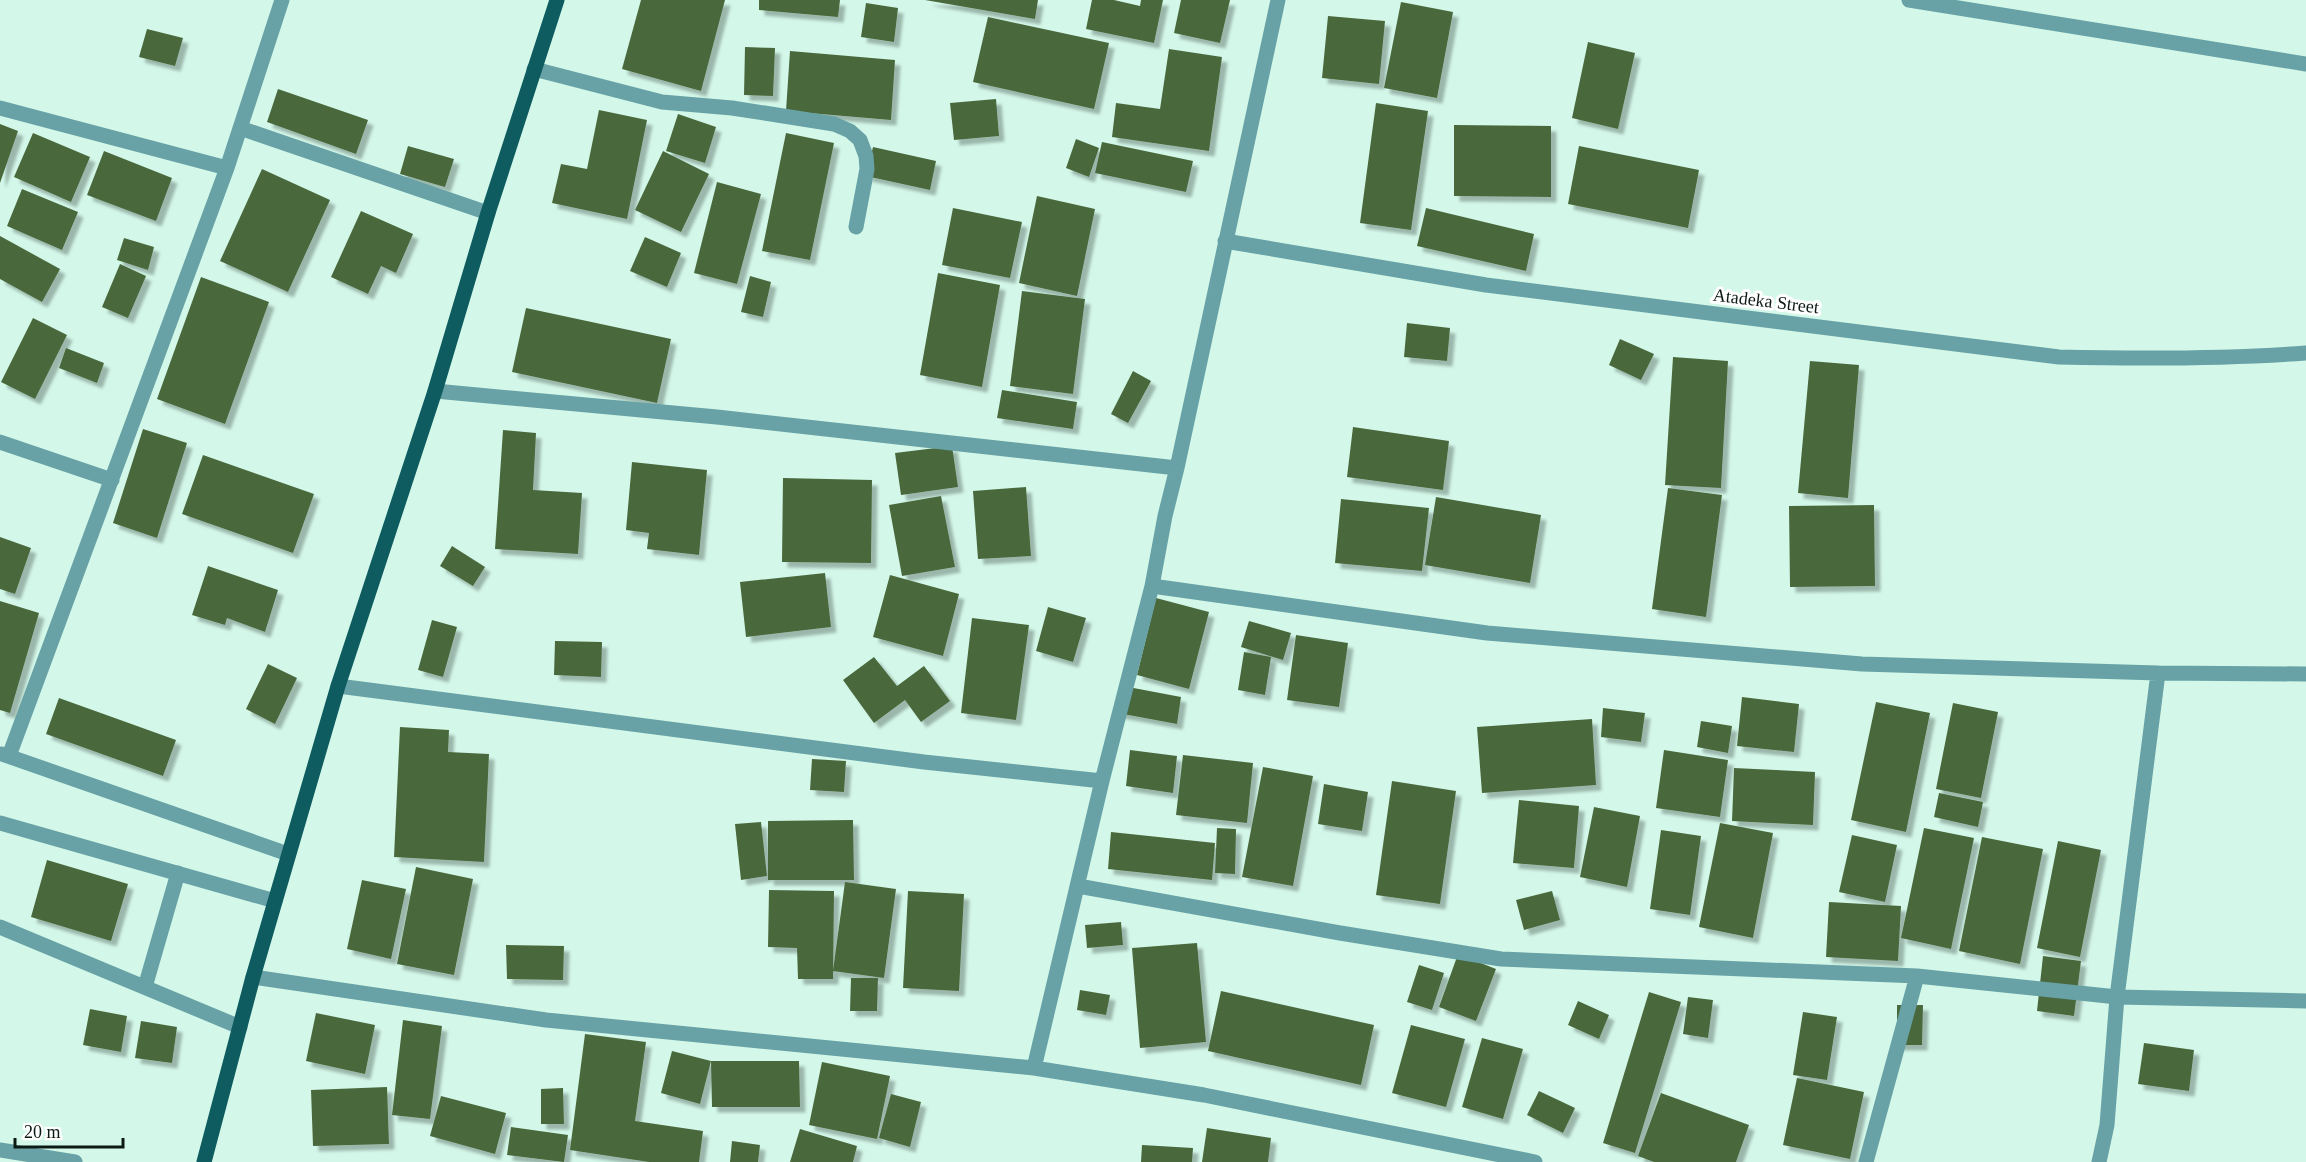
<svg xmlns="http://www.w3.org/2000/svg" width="2306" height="1162" font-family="Georgia,serif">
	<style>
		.building { fill: #4a693d; filter: url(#shadow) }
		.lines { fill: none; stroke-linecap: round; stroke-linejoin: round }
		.minor { stroke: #68a2a6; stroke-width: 15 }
		.major { stroke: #0e5b60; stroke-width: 15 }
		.labels { text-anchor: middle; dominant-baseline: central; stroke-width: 6; stroke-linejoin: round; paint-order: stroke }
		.street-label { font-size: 18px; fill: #0c1a15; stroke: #fff }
	</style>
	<defs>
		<filter id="shadow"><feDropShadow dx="5.5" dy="5.5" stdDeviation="1.5" flood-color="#0004"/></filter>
	</defs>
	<rect width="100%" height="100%" fill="#d3f8e9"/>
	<path class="building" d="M641 0H725L701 91 622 69Z
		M759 0H840L838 17 759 10Z
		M925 0H1038L1035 19Z
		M1092 0H1114L1140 6 1141 0H1163L1154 43 1086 29Z
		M1181 0H1230L1220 43 1174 33Z
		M1401 2 1453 12 1437 98 1384 88Z
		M866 3 898 8 894 42 861 37Z
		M1328 16 1385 21 1379 84 1322 78Z
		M988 17 1109 43 1094 109 973 82Z
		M147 29 183 38 175 66 139 57Z
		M1588 42 1635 53 1618 129 1572 118Z
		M745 47 775 48 773 96 744 95Z
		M1169 49 1222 57 1209 151 1112 137 1116 103 1160 109Z
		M790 51 895 60 891 120 786 111Z
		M278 89 368 120 356 154 267 122Z
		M996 99 999 136 954 140 950 103Z
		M1376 103 1428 111 1411 230 1360 223Z
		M599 110 647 120 627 219 552 203 561 164 587 169Z
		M678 114 716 127 705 163 666 151Z
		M0 124 18 131 0 183Z
		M1454 125 1551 126V197L1454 196Z
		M33 133 90 157 71 202 14 177Z
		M786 133 834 143 810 260 762 251Z
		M1076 139 1099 148 1089 177 1066 168Z
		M1102 142 1193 161 1186 192 1095 173Z
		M408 146 454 159 445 187 400 174Z
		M1579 146 1699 170 1688 228 1568 204Z
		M873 147 936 161 930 190 866 176Z
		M104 151 172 178 156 221 87 195Z
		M663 151 709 174 681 232 635 210Z
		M262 169 330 200 288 292 220 261Z
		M717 182 761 194 737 284 694 273Z
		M22 189 78 212 62 250 7 226Z
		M1037 196 1095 209 1077 296 1019 283Z
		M953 208 1022 222 1010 278 942 265Z
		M1426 208 1534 234 1526 271 1417 246Z
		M361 211 413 234 396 273 381 266 368 294 331 277Z
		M0 236 60 269 42 302 0 279Z
		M645 237 681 253 667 287 630 271Z
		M124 238 154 247 148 270 117 260Z
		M120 264 146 276 128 318 102 307Z
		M938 273 1000 285 982 387 920 375Z
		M750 276 771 282 763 317 741 312Z
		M201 277 269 302 225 424 157 399Z
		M1022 291 1085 299 1073 394 1010 386Z
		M526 308 671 339 657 403 512 372Z
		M33 318 67 335 35 399 1 382Z
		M1407 323 1450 328 1447 361 1404 357Z
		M1620 339 1654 354 1641 380 1609 365Z
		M66 348 104 363 97 383 59 368Z
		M1673 357 1728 361 1721 488 1665 485Z
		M1810 361 1859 365 1848 498 1798 493Z
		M1133 371 1151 381 1128 423 1111 414Z
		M1002 390 1077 402 1073 429 997 418Z
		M1353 427 1449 441 1443 490 1347 477Z
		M143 429 187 443 157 538 113 523Z
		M503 430 536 433 533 490 582 493 578 554 495 549Z
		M952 446 958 487 901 495 895 453Z
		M203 455 314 494 293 553 182 514Z
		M632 462 707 470 699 555 647 549 649 533 626 530Z
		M783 478 872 480 871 563 782 562Z
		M1026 487 1031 556 978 559 973 491Z
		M1668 488 1722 495 1706 617 1652 609Z
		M941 496 955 567 902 576 889 505Z
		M1436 497 1541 515 1530 583 1425 565Z
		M1341 499 1429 508 1422 571 1335 563Z
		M1874 505 1875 586 1790 587 1789 506Z
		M0 537 31 548 15 594 0 589Z
		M452 546 485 567 473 586 440 566Z
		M208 566 278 590 265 632 227 618 225 625 192 615Z
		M825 573 831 627 746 637 740 582Z
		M890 575 959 594 943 656 873 637Z
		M1156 598 1209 612 1189 689 1137 675Z
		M0 601 39 613 10 713 0 710Z
		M1048 607 1086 618 1073 662 1036 651Z
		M972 618 1029 625 1016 720 961 713Z
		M432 620 457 627 443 677 418 670Z
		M1249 621 1291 633 1283 660 1241 647Z
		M1296 635 1348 643 1339 707 1287 700Z
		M555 641 602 642 601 677 554 675Z
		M1244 652 1271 657 1265 695 1238 690Z
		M874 657 897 686 924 666 950 701 921 722 905 700 874 723 843 680Z
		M268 664 297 678 275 724 246 709Z
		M1123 686 1181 697 1177 724 1118 713Z
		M1742 697 1799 704 1794 752 1737 746Z
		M59 698 176 740 163 776 46 734Z
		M1876 702 1930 713 1906 832 1851 820Z
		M1953 703 1998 712 1981 798 1936 789Z
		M1603 708 1645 713 1641 742 1601 737Z
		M1592 719 1596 785 1482 793 1477 727Z
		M1701 721 1732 726 1728 753 1697 747Z
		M400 727 449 730 448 752 489 754 484 862 394 857Z
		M1130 750 1177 756 1173 793 1126 786Z
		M1664 750 1728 760 1720 817 1656 808Z
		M1183 755 1253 763 1247 823 1176 815Z
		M812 759 846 761 844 792 810 790Z
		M1263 767 1313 776 1293 886 1242 877Z
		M1734 768 1815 772 1813 825 1732 821Z
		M1392 781 1456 791 1440 904 1376 895Z
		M1324 784 1368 792 1362 831 1318 824Z
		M1939 793 1983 802 1978 827 1934 817Z
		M1519 800 1579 806 1574 868 1513 863Z
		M1594 807 1640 816 1627 887 1580 877Z
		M853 820 854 880H768V821Z
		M761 822 767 876 741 880 735 824Z
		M1720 823 1773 833 1753 938 1699 927Z
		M1217 828 1236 829 1235 874 1215 873Z
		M1924 828 1974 838 1951 949 1901 938Z
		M1661 830 1701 836 1690 915 1650 909Z
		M1111 832 1215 843 1212 880 1108 869Z
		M1852 835 1897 845 1885 902 1839 892Z
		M1982 837 2043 849 2020 964 1959 951Z
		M2058 841 2101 850 2080 957 2037 948Z
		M47 860 128 884 111 941 31 917Z
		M416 867 473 879 454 975 397 964Z
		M362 880 406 889 391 959 347 949Z
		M845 882 896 889 884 978 833 971Z
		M769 890 834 891 833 979H798L797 948 768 947Z
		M908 891 964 894 959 991 903 988Z
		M1552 891 1560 920 1524 930 1516 900Z
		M1829 902 1901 906 1898 961 1826 957Z
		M1121 922 1123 945 1087 948 1085 925Z
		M1197 943 1206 1042 1140 1048 1132 948Z
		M506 945 564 946 563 980 507 979Z
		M1458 954 1496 969 1476 1021 1439 1007Z
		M2043 956 2081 961 2074 1016 2037 1011Z
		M1419 965 1444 973 1432 1010 1407 1002Z
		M851 978H878L877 1011H850Z
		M1080 990 1110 995 1106 1015 1077 1010Z
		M1221 991 1374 1025 1361 1085 1208 1051Z
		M1649 992 1681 1002 1635 1153 1603 1143Z
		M1688 997 1713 1000 1708 1038 1683 1034Z
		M1578 1001 1609 1015 1599 1039 1568 1025Z
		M1897 1005H1923L1922 1045H1897Z
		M90 1009 127 1016 121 1052 83 1045Z
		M1803 1012 1837 1017 1827 1080 1793 1075Z
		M316 1013 375 1025 365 1074 306 1061Z
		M403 1020 442 1026 430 1119 392 1115Z
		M141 1021 177 1027 172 1063 135 1058Z
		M1411 1025 1465 1039 1446 1107 1392 1093Z
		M585 1034 646 1042 635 1121 703 1131 699 1162H649L570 1150Z
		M1482 1038 1523 1049 1503 1119 1462 1107Z
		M2144 1043 2194 1050 2189 1091 2138 1084Z
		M672 1051 711 1061 700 1104 661 1093Z
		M711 1061H799L800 1107H712Z
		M822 1062 890 1076 877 1139 809 1125Z
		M1797 1078 1864 1092 1850 1159 1783 1145Z
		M387 1087 389 1144 313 1146 311 1090Z
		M563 1088 564 1124H541V1089Z
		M1539 1091 1575 1108 1563 1133 1527 1115Z
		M1661 1093 1749 1125 1736 1162H1654L1638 1156Z
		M891 1094 921 1102 910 1147 879 1138Z
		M441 1096 506 1113 495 1154 430 1136Z
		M511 1127 568 1135 564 1162 507 1155Z
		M1207 1128 1271 1138 1268 1162H1202Z
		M800 1129 857 1146 853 1162H790Z
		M732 1141 760 1145 758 1162H730Z
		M1142 1145 1193 1148 1192 1162H1141Z"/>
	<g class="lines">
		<path class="minor" d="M1909 0 2306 64
			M534 69 662 102 732 108 834 124 850 131 860 140 866 156 867 169 856 227
			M0 108 227 168
			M240 128 488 213
			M1225 241 1486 285 2059 357C2141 359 2224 359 2306 353
			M435 391 717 417 1177 468
			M0 442 112 480
			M1152 586 1487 633 1862 664 2158 673 2306 674
			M338 686 924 762 1102 781
			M2 754 288 854
			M9 756 227 168 282 0
			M0 823 275 901
			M1078 886 1340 933 1501 959 1917 976 2117 997 2306 1001
			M0 927 240 1027
			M253 977 546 1020 1034 1068 1102 781 1152 586 1165 516 1177 468 1278 0
			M145 987 178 873
			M1034 1068 1204 1095 1535 1162
			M0 1150 75 1162
			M1866 1162 1917 976
			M2099 1162 2107 1125 2117 997 2158 673"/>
		<path class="major" d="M204 1162 253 977 338 686 435 391 488 213 557 0"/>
	</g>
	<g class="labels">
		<g class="street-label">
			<text transform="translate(1766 301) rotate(7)">Atadeka Street</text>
		</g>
	</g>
	<path d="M15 1138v9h108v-9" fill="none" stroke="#0c1a15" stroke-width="3"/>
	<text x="24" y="1138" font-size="18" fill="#0c1a15" stroke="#ffffff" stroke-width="4.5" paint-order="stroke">20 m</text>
</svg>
